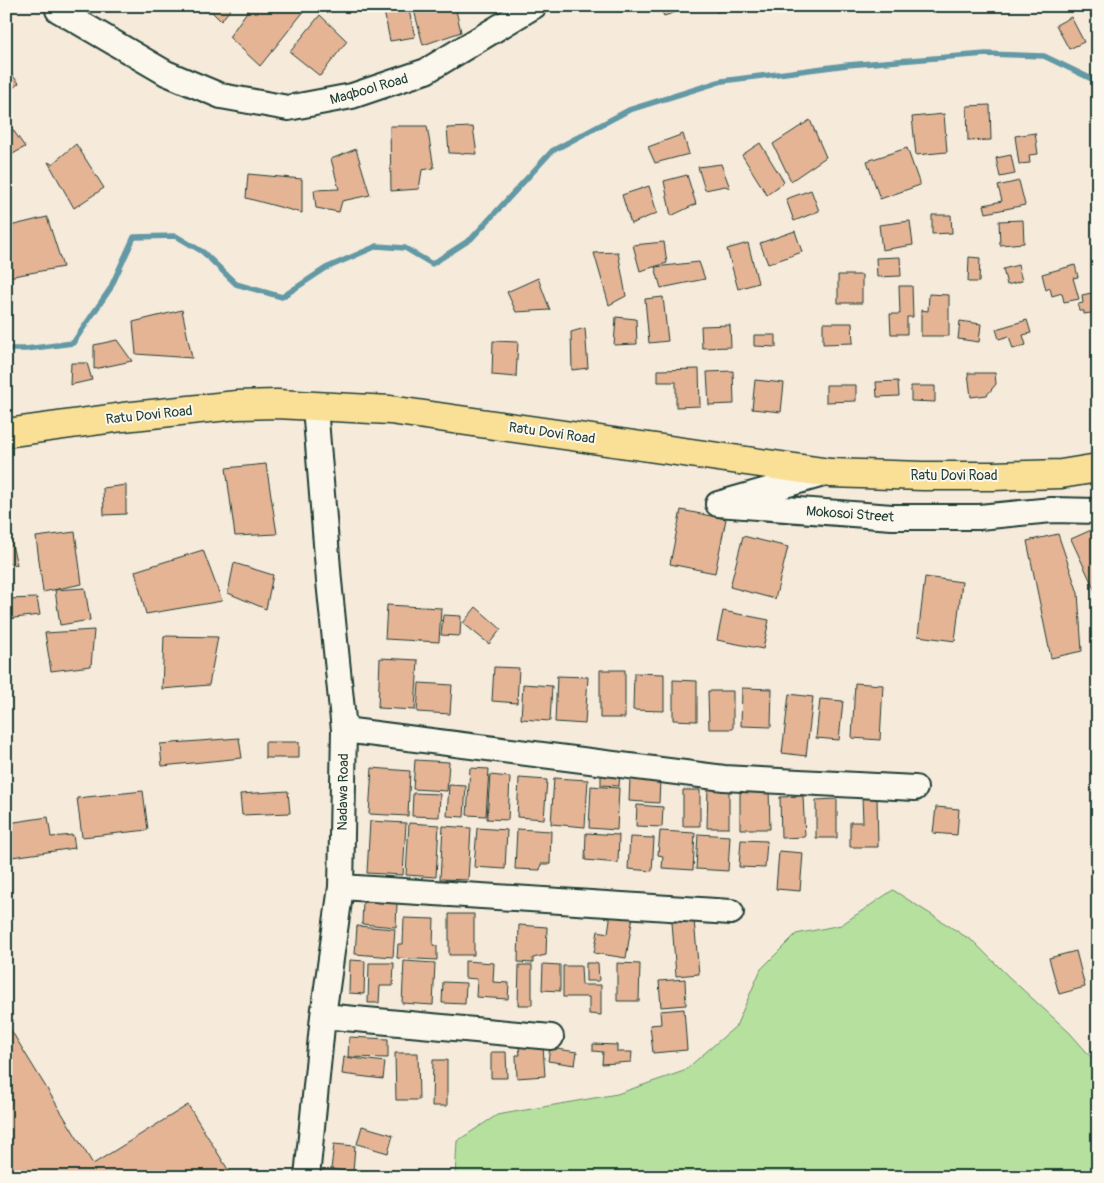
<svg xmlns="http://www.w3.org/2000/svg" width="1104" height="1183" font-family="Pangolin,sans-serif">
	<style>
		.green { fill: #b5e09e; stroke: #6a8e69 }
		.lines { fill: none; stroke-linecap: round; stroke-linejoin: round }
		.stream { stroke: #6299a5; stroke-width: 5.5 }
		.building { fill: #e4b495; stroke: #1f3d34 }
		.minor-casing { stroke: #1f3d34; stroke-width: 28 }
		.major-casing { stroke: #1f3d34; stroke-width: 31 }
		.minor { stroke: #fbf7ec; stroke-width: 24 }
		.major { stroke: #fadf96; stroke-width: 28 }
		.labels { text-anchor: middle; dominant-baseline: central; stroke-width: 4; stroke-linejoin: round; paint-order: stroke }
		.street-label { font-size: 14px; fill: #1f3d34; stroke: #fbf7ec }
	</style>
	<rect width="100%" height="100%" fill="#f6eadb"/>
	<filter id="ink" filterUnits="userSpaceOnUse"><feTurbulence type="fractalNoise" baseFrequency=".02" numOctaves="2"/><feDisplacementMap in="SourceGraphic" scale="10" xChannelSelector="R" yChannelSelector="G"/><feConvolveMatrix kernelMatrix="1 2 1 2 8 2 1 2 1" color-interpolation-filters="sRGB"/></filter>
	<g filter="url(#ink)">
		<path class="green" d="M893 890 974 942 1009 977 1070 1033 1098 1065V1177H455L457 1141 497 1115 617 1094 684 1071 736 1026 761 969 796 934 841 925Z"/>
		<g class="lines">
			<path class="stream" d="M6 349H26L73 343 110 289 134 237 176 236 203 252 236 284 282 297 326 268 377 246 405 248 432 264 471 239 552 151 629 110 722 81 847 65 986 54 1044 56 1098 82"/>
		</g>
		<path class="building" d="M206 6H233L221 21Z
			M251 6H300L305 10 260 66 229 37Z
			M383 6H408L415 37 390 41Z
			M413 6H455L461 32 423 45Z
			M659 6H694L664 16Z
			M716 6H759V7L716 12Z
			M1098 11V30L1090 14Z
			M320 15 347 41 320 76 290 52Z
			M1071 17 1084 42 1069 49 1056 25Z
			M6 68 19 83 6 94Z
			M990 105 991 140 968 141 967 106Z
			M944 114 947 152 916 155 912 117Z
			M810 120 826 157 791 181 773 144Z
			M8 123 25 147 6 158V124Z
			M390 126H427L434 168 422 170 419 189 391 191Z
			M473 127 477 154 449 153 447 128Z
			M1035 133 1038 154 1029 155 1030 163 1019 164 1015 136Z
			M683 134 689 154 655 163 648 147Z
			M760 143 784 182 767 195 742 155Z
			M76 144 104 188 74 208 48 162 52 164Z
			M907 148 920 185 880 199 867 161Z
			M356 149 370 195 342 201 339 212 316 208 314 190 339 189 331 159Z
			M1011 155 1015 174 1000 177 996 158Z
			M721 164 730 188 725 186 705 190 698 167Z
			M248 174 302 179V213L246 198Z
			M687 175 696 204 671 216 664 181Z
			M1019 181 1025 205 986 213 984 205 1002 201 998 186Z
			M649 186 657 213 631 224 622 195Z
			M811 190 819 211 794 221 786 199Z
			M932 215H951L952 233 932 234Z
			M47 217 63 267 8 277 6 227Z
			M1023 220 1024 243 1000 245 999 221Z
			M910 221 913 245 882 250 879 225Z
			M795 231 802 252 768 264 760 243Z
			M664 242 667 263 640 271 633 245Z
			M748 243 758 283 738 289 727 249Z
			M618 252 626 296 609 305 594 253Z
			M900 257 901 276 877 277 876 258Z
			M969 257 980 258 979 282H968Z
			M699 262 705 279 661 288 655 267Z
			M1018 265 1022 281 1007 285 1003 269Z
			M1075 265 1078 277 1073 278 1079 299 1064 302 1062 293 1052 296 1050 288 1046 290 1042 274Z
			M838 275H862V303H838Z
			M538 278 550 310 516 312 507 292Z
			M899 286H912L913 317H907V334H891L890 314H900Z
			M1096 292 1098 312 1084 314V311H1079L1078 304 1083 303 1082 295Z
			M929 294 949 295V336H921V310L928 311Z
			M663 297 668 341 649 343 645 299Z
			M182 310 192 358 136 354 133 322Z
			M616 317 636 319 637 344 614 345Z
			M1027 320 1031 333 1023 335 1026 345 1013 349 1009 336 999 339 996 329Z
			M960 321 981 324 979 342 958 339Z
			M823 323H852L853 343 823 344Z
			M730 325 731 347 702 348 701 326Z
			M585 328 588 368 572 370 571 332Z
			M754 335H776V347L754 346Z
			M117 340 132 361 94 369V345Z
			M493 341 518 342 516 377 492 375Z
			M71 363H87L92 380 70 385Z
			M699 369 700 406 676 407V382H658V370Z
			M733 371 734 404 709 405 707 372Z
			M968 373H995L996 384 987 395 971 397Z
			M755 380 784 383 781 412 752 409Z
			M898 381 899 396 877 397 876 382Z
			M826 385H856V401L826 402Z
			M911 386H935V402L911 401Z
			M266 464 277 534 235 536 226 468Z
			M126 485V514L104 515 103 488Z
			M681 510 726 519 715 573 670 564Z
			M1098 527V597L1071 539Z
			M75 532 82 584 43 592 36 537Z
			M6 533H9L17 565 6 563Z
			M1058 534 1078 593 1082 651 1051 658 1027 541Z
			M743 536 788 547 775 599 730 587Z
			M203 550 222 601 146 614 135 571Z
			M234 563 273 575 266 609 228 593Z
			M925 577 962 582 955 641 918 636Z
			M85 588 90 620 60 625 55 590Z
			M37 598 40 615 6 619V599Z
			M387 605 441 608 439 642 385 639Z
			M476 607 501 629 489 644 463 623Z
			M723 611 769 620 763 649 717 640Z
			M443 615 461 616 460 636 441 635Z
			M94 630 91 666 51 671 45 633Z
			M164 636 218 637 209 685 162 689Z
			M380 658 418 660 415 710 378 708Z
			M494 667 519 668 517 703 492 701Z
			M600 670H625V718H600Z
			M634 673 664 674V711L633 710Z
			M557 676 588 677 585 724 555 722Z
			M673 680 697 681V721L673 720Z
			M419 683 452 685 450 714 417 712Z
			M855 683 883 685 880 740 852 738Z
			M523 684 552 686 550 721 521 719Z
			M742 688 772 689 771 727 741 726Z
			M708 691H733V729H709Z
			M789 694 813 697 806 756 782 753Z
			M820 699 843 701 839 740 816 738Z
			M239 738 242 758 162 766 160 744Z
			M265 742H299V758H265Z
			M415 760 449 762 447 791 413 789Z
			M372 768 410 771 408 816 369 814Z
			M470 768 489 769 486 816 467 815Z
			M601 773H620L619 786 601 785Z
			M490 775 510 777 508 820 487 819Z
			M519 778 547 780 544 819 517 817Z
			M554 778 588 780 585 827 551 824Z
			M630 778 660 780 659 803 629 801Z
			M449 785 466 786 464 817 447 816Z
			M708 785 729 786V828H707Z
			M591 786 619 788 617 830 589 828Z
			M740 788H769L770 829H740Z
			M683 790H700V826H683Z
			M143 791 148 830 82 837 77 798Z
			M288 791 290 813 242 815 240 794Z
			M413 793 440 794 439 817 412 816Z
			M803 796 805 837 781 838 780 797Z
			M862 797H877L878 847H850V822H863Z
			M837 799V838H816V800Z
			M637 805 663 807 662 827 636 826Z
			M936 807 959 809 957 835 933 833Z
			M48 817 51 837 73 835 75 848 12 857 8 823Z
			M370 821 406 823 403 875 367 873Z
			M409 823 439 825 436 877 406 875Z
			M443 826 471 828 468 880 440 879Z
			M477 828 507 830 505 869 474 867Z
			M517 829 551 831 550 864H541L540 870 515 869Z
			M660 831 695 833 693 870 662 868 663 856 658 855Z
			M586 833 619 835 618 863 585 860Z
			M698 834 730 836 728 871 696 869Z
			M630 837 654 838 652 871 628 869Z
			M741 840 767 841 765 868 739 867Z
			M779 851 803 853 800 891 776 889Z
			M363 902 397 903 396 927 362 924Z
			M611 912 633 916 626 958 594 953 598 931 608 933Z
			M449 914H474V955H449Z
			M404 918 434 919 433 945 437 946V960L397 958 398 944H403Z
			M694 920 699 974 676 976 672 922Z
			M519 925 547 927 546 955 533 958V963L518 962Z
			M357 926 395 929 393 957 355 954Z
			M1076 951 1085 987 1059 994 1049 958Z
			M350 960 365 961 364 994 349 993Z
			M404 961 435 963 433 1005 402 1003Z
			M465 961 494 963 493 982 509 983 508 999 476 997 477 979 465 978Z
			M369 963H394L393 986H380L379 1003H368Z
			M586 963H598L599 981H586Z
			M617 963 640 964 639 1001H617Z
			M543 964 560 965V991L542 990Z
			M519 965H532V1005H518Z
			M563 966H581L582 985H601V1015L589 1014V997H563Z
			M685 979 686 1005 661 1007 659 981Z
			M443 982 466 983 465 1004 442 1003Z
			M684 1009 687 1050 653 1053 650 1025 661 1024 660 1011Z
			M6 1022 93 1164 188 1105 232 1176 6 1177Z
			M349 1037 388 1039V1058L348 1057Z
			M593 1044 617 1045V1052H632L631 1062 602 1064 603 1052 593 1051Z
			M543 1046 545 1076 517 1078 516 1055H520L519 1047Z
			M550 1048 577 1052 575 1065 548 1061Z
			M491 1052H506L507 1078H491Z
			M395 1053H418L419 1100H396Z
			M344 1057 385 1062 383 1079 342 1074Z
			M433 1060H447V1106H432Z
			M362 1126 393 1135 388 1153 357 1144Z
			M334 1144 355 1146 353 1172 331 1169Z"/>
		<g class="lines">
			<defs>
				<path id="minor" d="M58 10 166 73 221 96 288 108 352 96 426 71 534 6
					M827 473 718 504 892 517H979L1052 510 1098 511
					M344 730 724 778 915 788
					M341 887 731 912
					M323 1016 551 1037
					M307 1177 323 1016 341 887 344 730 329 581 315 407"/>
				<path id="major" d="M6 433 123 417 237 405 277 404 390 410 830 473 923 476H993L1061 474 1098 468"/>
			</defs>
			<use href="#minor" class="minor-casing"/>
			<use href="#major" class="major-casing"/>
			<use href="#minor" class="minor"/>
			<use href="#major" class="major"/>
		</g>
	</g>
	<g class="labels">
		<g class="street-label">
			<text transform="translate(369 89) rotate(-16)">Maqbool Road</text>
			<text transform="translate(149 415) rotate(-6)">Ratu Dovi Road</text>
			<text transform="translate(552 433) rotate(8)">Ratu Dovi Road</text>
			<text x="954" y="475">Ratu Dovi Road</text>
			<text transform="translate(850 514) rotate(4)">Mokosoi Street</text>
			<text transform="translate(343 792) rotate(-89)">Nadawa Road</text>
		</g>
	</g>
	<rect width="1104" height="1183" fill="none" stroke="#fbf7ec" stroke-width="25"/>
	<rect x="12" y="12" width="1079" height="1158" fill="none" stroke="#1f3d34" stroke-width="2" filter="url(#ink)"/>
</svg>
